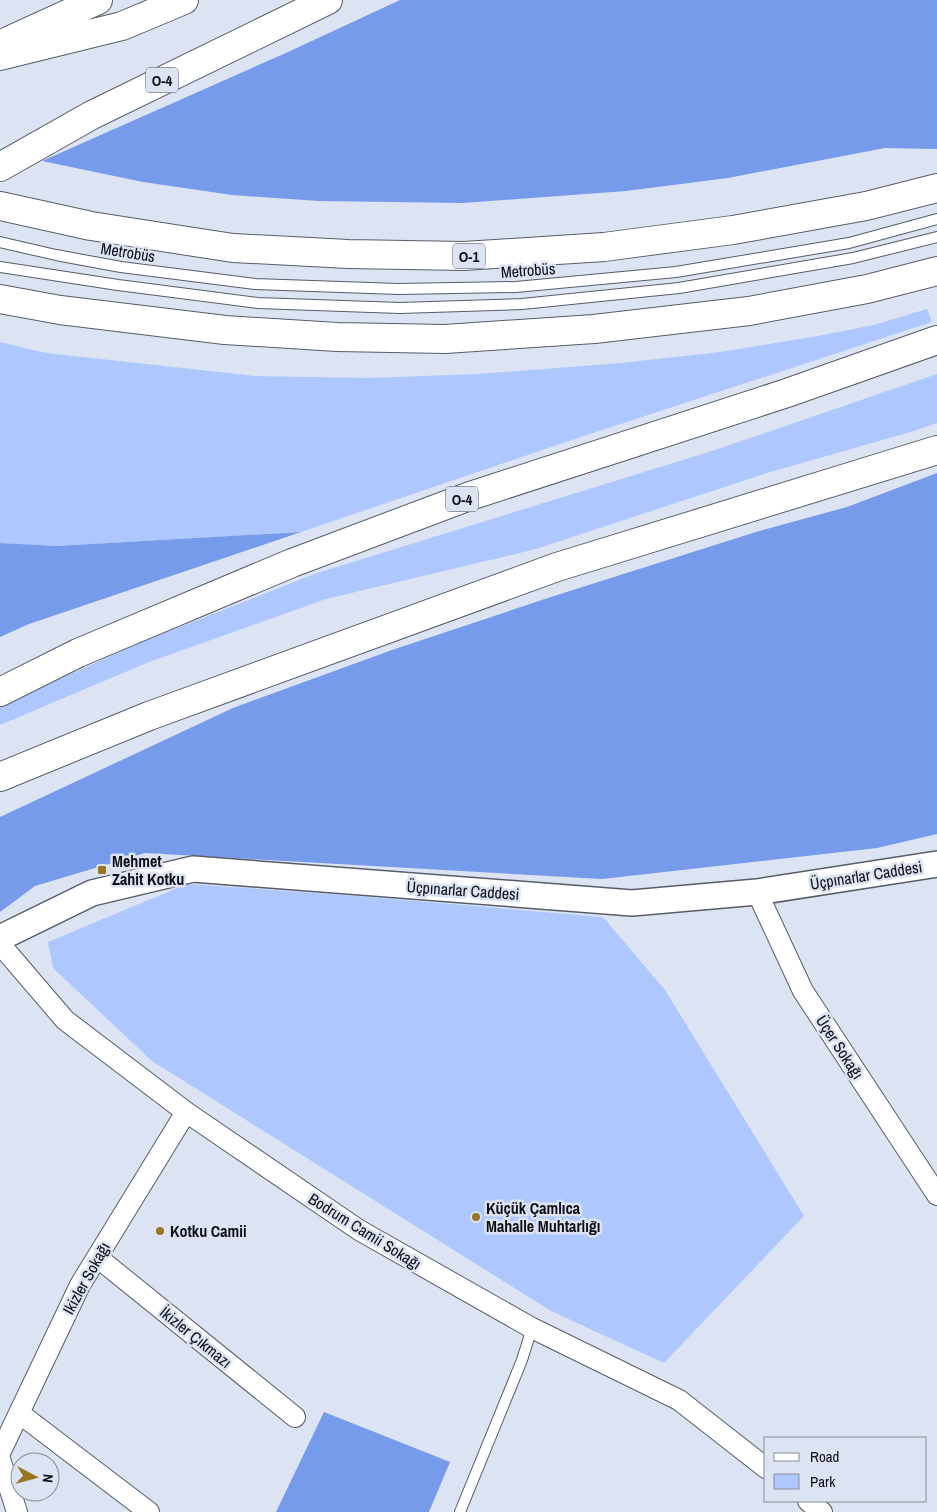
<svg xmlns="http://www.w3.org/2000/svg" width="937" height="1512" font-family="'Archivo Narrow',sans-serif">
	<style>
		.green { fill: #aec8ff }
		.forest { fill: #779beb }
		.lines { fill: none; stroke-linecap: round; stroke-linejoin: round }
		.service-casing { stroke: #575c69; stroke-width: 12 }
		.minor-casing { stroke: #575c69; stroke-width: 22 }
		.tertiary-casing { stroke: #575c69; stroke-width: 28 }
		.trunk-casing { stroke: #575c69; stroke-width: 30 }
		.service { stroke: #fff; stroke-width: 10 }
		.minor { stroke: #fff; stroke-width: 20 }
		.tertiary { stroke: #fff; stroke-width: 25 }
		.trunk { stroke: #fff; stroke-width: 28 }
		.poi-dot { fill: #997620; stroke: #dce3f2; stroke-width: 2 }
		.labels { text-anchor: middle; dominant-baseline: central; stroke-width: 5; stroke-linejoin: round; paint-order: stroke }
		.shield { fill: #dce3f2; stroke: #4b4f57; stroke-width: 1 }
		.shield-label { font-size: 15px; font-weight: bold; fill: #0d0f14 }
		.street-label { font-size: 16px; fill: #0d0f14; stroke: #dce3f2 }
		.poi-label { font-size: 16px; font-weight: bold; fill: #0d0f14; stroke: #dce3f2; text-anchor: start }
	</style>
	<rect width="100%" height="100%" fill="#dce3f2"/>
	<path class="green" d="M927 309 932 322 578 438 301 532 57 546 0 543V342L46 353 255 376 368 378 478 374 622 363 720 352 818 336 874 325Z
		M937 374V423L914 431 767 473 536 549 326 599 149 662 0 725V706L139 643 317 573 712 451Z
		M187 884 344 895 603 917 665 990 804 1216 664 1363 551 1311 152 1061 53 968 48 942Z"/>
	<path class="forest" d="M400 0H937V149L885 148 728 178 626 191 463 203 319 201 232 195 143 182 42 161 288 52Z
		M937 473V834L877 848 602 879 145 853 35 886 0 912V817L233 708 392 650 554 596 756 532 847 507Z
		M301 532 29 624 0 637V543L57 546Z
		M324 1412 450 1462 429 1512H276Z"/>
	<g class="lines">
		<defs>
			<path id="service" d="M0 242 56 255 121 267 255 284 398 289 516 287 676 272 849 243 937 219
				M0 267 118 285 258 303 400 308 522 304 679 288 853 258 937 237
				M460 1512 522 1360 532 1328"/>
			<path id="minor" d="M757 892 803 991 937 1195
				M0 944 65 1020 186 1112 359 1230 532 1328 679 1400 766 1468
				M97 1257 295 1417
				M19 1413 149 1512
				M0 1453 80 1285 186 1112
				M0 1459 17 1512
				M808 1501 822 1512"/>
			<path id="tertiary" d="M0 938 92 893 193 869 632 903 757 892 937 864"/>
			<path id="trunk" d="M6 42 98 0
				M0 56 122 26 184 0
				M0 167 92 115 328 0
				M0 206 91 226 233 248 348 254 464 256 604 247 733 230 866 206 937 188
				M0 299 60 310 225 330 337 337 445 339 594 329 749 311 867 289 937 271
				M0 692 78 653 292 563 470 496 787 393 937 340
				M0 777 149 716 557 567 937 450"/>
		</defs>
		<use href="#service" class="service-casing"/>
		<use href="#minor" class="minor-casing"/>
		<use href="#tertiary" class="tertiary-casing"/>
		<use href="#trunk" class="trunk-casing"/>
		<use href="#service" class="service"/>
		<use href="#minor" class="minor"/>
		<use href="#tertiary" class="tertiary"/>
		<use href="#trunk" class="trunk"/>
	</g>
	<g class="poi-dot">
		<rect x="97" y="865" width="10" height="10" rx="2.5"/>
		<circle cx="476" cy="1217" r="5"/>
		<circle cx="160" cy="1231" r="5"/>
	</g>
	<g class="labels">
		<g class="shield">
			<rect x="146" y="67.5" width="32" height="25" rx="4"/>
			<rect x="453" y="243.5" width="32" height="25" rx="4"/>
			<rect x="446" y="486.5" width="32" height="25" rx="4"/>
		</g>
		<g class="shield-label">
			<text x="162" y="80">O-4</text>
			<text x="469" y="256">O-1</text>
			<text x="462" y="499">O-4</text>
		</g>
		<g class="street-label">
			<text transform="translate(128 252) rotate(9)">Metrobüs</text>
			<text transform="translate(528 270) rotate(-4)">Metrobüs</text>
			<text transform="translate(866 875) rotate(-9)">Üçpınarlar Caddesi</text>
			<text transform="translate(463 890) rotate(4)">Üçpınarlar Caddesi</text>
			<text transform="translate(840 1047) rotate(57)">Üçer Sokağı</text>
			<text transform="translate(365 1231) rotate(32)">Bodrum Camii Sokağı</text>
			<text transform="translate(86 1278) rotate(-61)">Ikizler Sokağı</text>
			<text transform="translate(196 1337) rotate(39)">İkizler Çıkmazı</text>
		</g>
		<g class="poi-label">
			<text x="112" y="861">Mehmet<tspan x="112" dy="18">Zahit Kotku</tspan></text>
			<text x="486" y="1208">Küçük Çamlıca<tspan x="486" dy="18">Mahalle Muhtarlığı</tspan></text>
			<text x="170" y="1231">Kotku Camii</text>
		</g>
	</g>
	<rect x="764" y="1437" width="162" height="65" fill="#dce3f2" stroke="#898e99"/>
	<rect x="774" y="1453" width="25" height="8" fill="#ffffff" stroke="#898e99"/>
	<text x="810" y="1462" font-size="15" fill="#0d0f14">Road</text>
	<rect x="774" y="1474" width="25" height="15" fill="#aec8ff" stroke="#898e99"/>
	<text x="810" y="1487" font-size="15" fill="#0d0f14">Park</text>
	<g transform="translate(35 1477) rotate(96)"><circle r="24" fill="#dce3f2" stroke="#898e99"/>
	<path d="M0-4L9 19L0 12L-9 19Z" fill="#997620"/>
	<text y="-8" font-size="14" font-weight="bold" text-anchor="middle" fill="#0d0f14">N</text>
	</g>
</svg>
